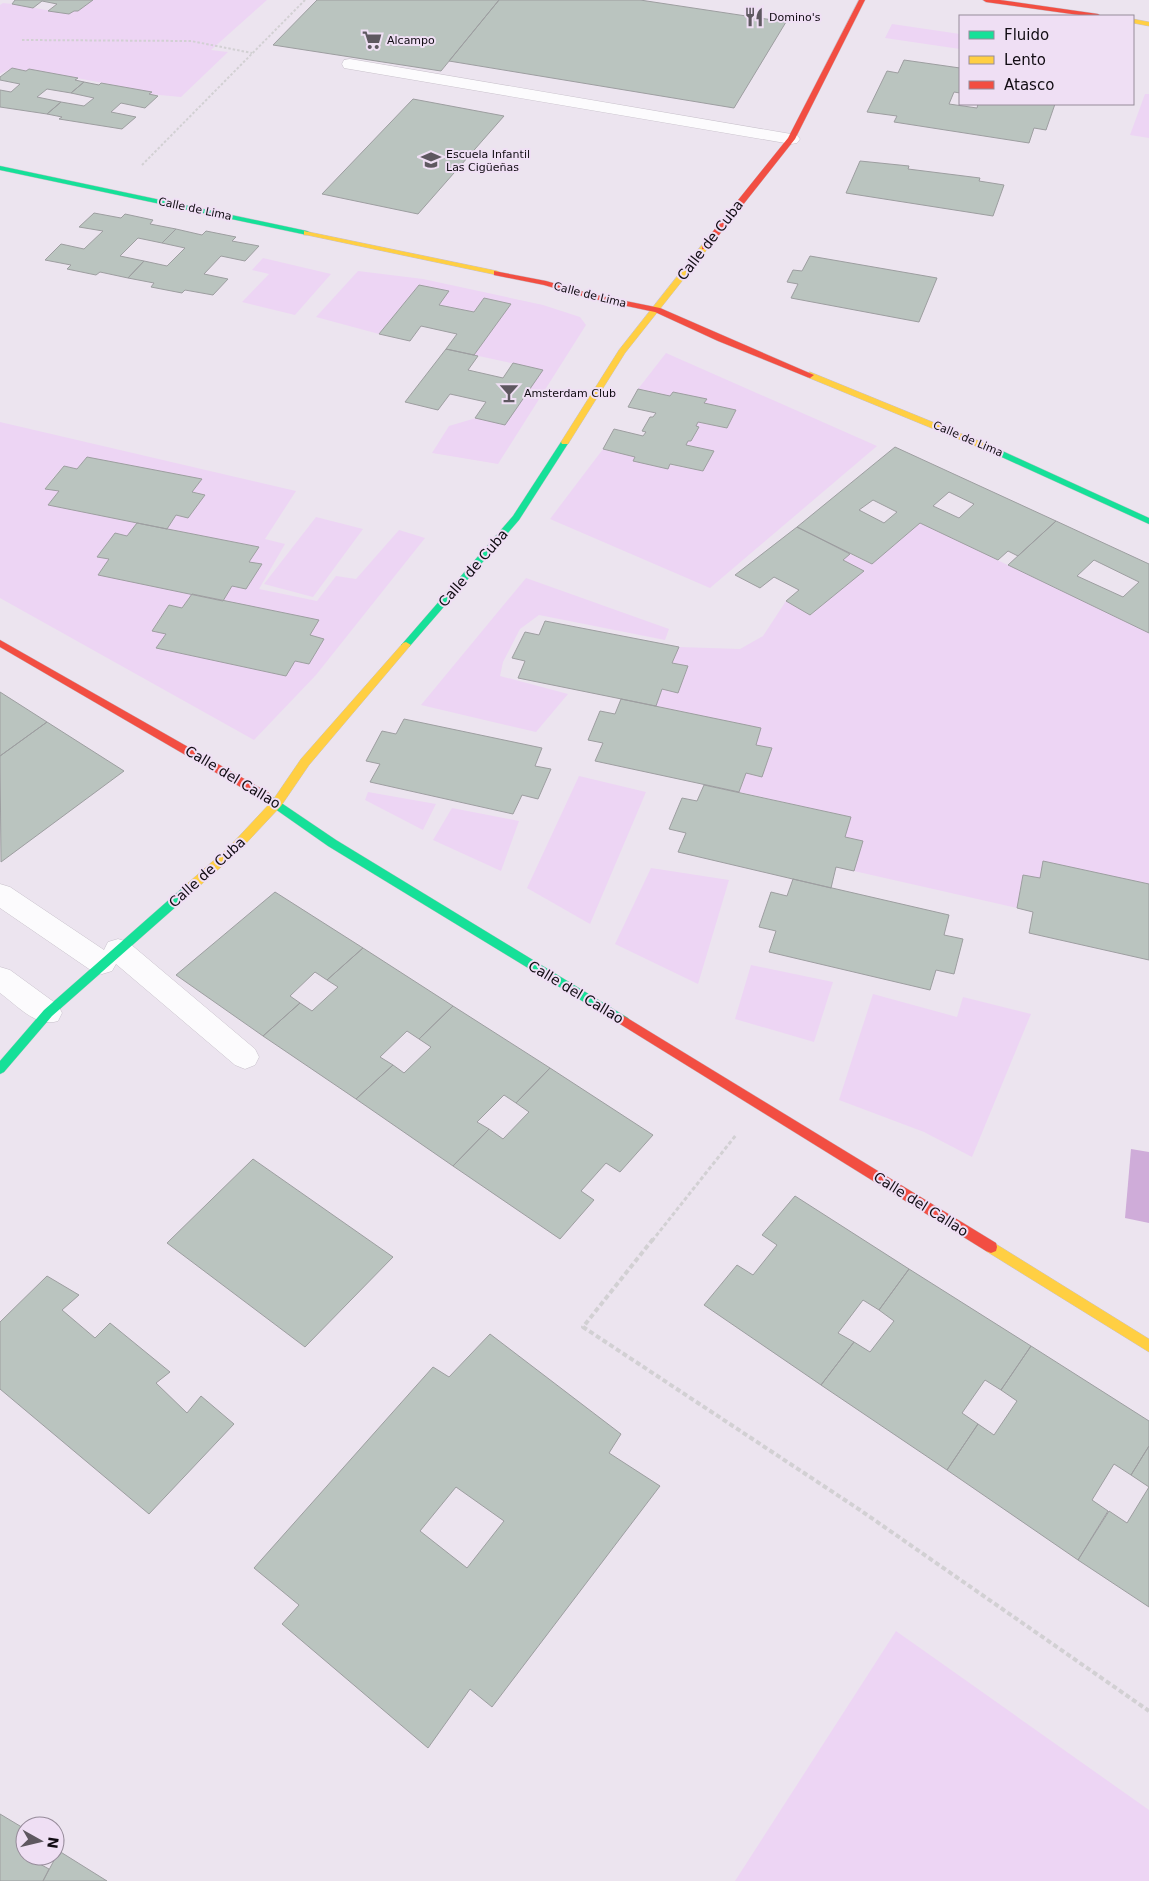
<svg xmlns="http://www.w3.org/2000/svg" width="1149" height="1881" font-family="'DejaVu Sans',sans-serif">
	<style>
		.green { fill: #edd5f4; fill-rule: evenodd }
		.water { fill: #cfacd9 }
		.building { fill: #bac4bf; stroke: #9d9ea0; fill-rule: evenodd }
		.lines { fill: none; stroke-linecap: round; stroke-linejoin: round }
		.lane-casing { stroke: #c8c1cb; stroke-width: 1 }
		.fast-casing { stroke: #c8c1cb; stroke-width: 1 }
		.slow-casing { stroke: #c8c1cb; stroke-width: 1 }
		.jam-casing { stroke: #c8c1cb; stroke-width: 1 }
		.path-far2 { stroke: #d2d0d3; stroke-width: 2; stroke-dasharray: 2.5 2; stroke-linecap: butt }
		.path-far1 { stroke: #d2d0d3; stroke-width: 3; stroke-dasharray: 4 2.5; stroke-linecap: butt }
		.path { stroke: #d2d0d3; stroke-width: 4; stroke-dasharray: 5 3; stroke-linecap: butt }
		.lane { fill: #fcfbfd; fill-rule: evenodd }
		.fast { fill: #16e098; fill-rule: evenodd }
		.slow { fill: #ffcf43; fill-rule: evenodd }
		.jam { fill: #f24e42; fill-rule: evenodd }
		.labels { text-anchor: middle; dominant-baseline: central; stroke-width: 4; stroke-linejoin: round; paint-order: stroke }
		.far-poi-label { font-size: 11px; fill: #110c13; stroke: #efdff4; text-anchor: start }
		.far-street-label { font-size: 11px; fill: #110c13; stroke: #efdff4 }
		.street-label { font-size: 14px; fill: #110c13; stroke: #efdff4 }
	</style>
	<rect width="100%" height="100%" fill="#ece4ef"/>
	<path class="green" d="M93 0H267L211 50 228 52 181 97 149 94 151 92 29 69 26 71 12 68 0 74V5L3 3 12 4 69 14 74 11H78Z
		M892 24 960 34V49L885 38Z
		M1145 94H1149V138L1130 135Z
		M263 258 331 274 295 315 242 302 269 274 252 270Z
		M358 271 423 279 543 305 580 317 586 325 498 464 432 453 449 426 476 418 543 370 474 355 511 304 484 298 474 312 439 305 449 291 419 285 379 334 316 317Z
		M666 353 877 446 710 588 550 519 603 449 635 457 633 461 668 469 670 465 703 471 714 451 686 445 688 441H691L699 428 696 426 698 422 727 428 736 410 704 403 706 399 673 392 670 396 638 389Z
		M0 422 296 491 265 539 285 544 259 589 317 601 336 576 356 579 399 530 425 538 316 675 254 740 0 598ZM87 457 202 479 192 492 204 495 188 518 176 515 167 529 259 547 249 562 261 564 246 589 232 586 223 601 318 621 310 635 324 639 309 664 295 661 286 676 157 648 166 634 152 630 169 605 182 608 192 594 98 575 109 559 97 557 115 534 127 536 137 523 48 505 59 491 45 488 63 466 77 469Z
		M316 517 363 529 313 597 264 584Z
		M920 523 1149 633V884L1043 861 1040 878 1023 875 1017 908 854 871 863 841 845 837 851 817 739 792 746 773 762 777 772 749 756 745 761 728 656 706 662 689 678 693 688 667 672 663 679 647 740 649 763 636 786 601 811 615 863 571 843 560 850 554 872 564Z
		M526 578 669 629 665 640 539 615 520 629 503 662 500 676 568 694 536 732 421 705Z
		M579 776 646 792 590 924 527 888Z
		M368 792 436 804 423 830 365 800Z
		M452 808 519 821 501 871 433 840Z
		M651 868 729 880 698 984 615 944Z
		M751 965 833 982 814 1042 735 1019Z
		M873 994 957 1017 963 997 1031 1014 972 1157 924 1132 839 1100Z
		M896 1631 1149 1810V1881H735Z"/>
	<path class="water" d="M1131 1149 1149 1152V1223L1125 1218Z"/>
	<path class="building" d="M15 0H93L78 11H74L69 14 48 11 57 4 42 1 33 8 12 4Z
		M317 0H499L441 71 273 45Z
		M499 0H640L786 22 734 108 449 61Z
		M904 60 960 68V93L954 92 949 104 977 108 978 104H1055L1046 130 1034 128 1029 143 894 122 897 116 867 112 887 71 898 73Z
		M12 68 26 71 29 69 78 78 75 80 84 82 71 93 47 89 37 97 61 102 47 114 0 107V90L11 92 20 84 0 80V77Z
		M84 82 99 85 101 83 152 92 149 94 158 96 145 108 121 103 111 112 136 117 122 129 59 119 62 117 47 114 61 102 84 106 94 98 71 93Z
		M413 99 504 116 418 214 322 194Z
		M860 161 909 166 908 169 980 178 979 181 1004 185 993 216 846 193Z
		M94 213 121 218 125 214 153 220 150 224 176 229 162 243 138 238 120 256 144 261 128 278 100 272 96 275 67 269 71 265 45 260 61 244 84 249 103 231 79 227Z
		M176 229 202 235 206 231 236 237 232 241 259 246 245 261 221 256 204 274 228 279 213 295 185 290 182 293 151 287 154 283 128 278 144 261 167 266 185 248 162 243Z
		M810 256 937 278 919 322 791 298 798 284 787 282 793 270 802 271Z
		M419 285 449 291 439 305 474 312 484 298 511 304 474 355 446 349 457 334 421 326 410 341 379 334Z
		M446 349 478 356 468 370 503 378 513 363 543 370 505 425 475 418 486 402 450 394 438 410 405 402Z
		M638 389 670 396 673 392 707 399 704 403 736 410 727 428 698 422 696 426 699 427 691 441H688L686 445 714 451 703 471 670 464 668 469 633 461 635 457 603 449 614 429 643 436 646 432 642 431 650 417H653L656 413 628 407Z
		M895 447 1056 521 1018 556 1008 551 998 560 920 523 872 564 797 527ZM949 492 974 504 959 518 933 506ZM873 500 897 512 884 523 859 510Z
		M87 457 202 479 192 492 205 495 188 518 176 515 167 529 48 505 59 491 45 489 64 466 77 469Z
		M1056 521 1149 564V633L1008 565ZM1094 560 1139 582 1123 597 1077 576Z
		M137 523 259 547 249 562 262 564 246 589 232 586 223 601 98 575 109 559 97 557 115 533 127 536Z
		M797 527 850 554 843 560 864 571 810 615 786 601 799 590 774 577 760 588 735 575Z
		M192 594 319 620 310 635 324 639 309 664 295 661 286 676 156 648 166 634 152 631 169 605 182 608Z
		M545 621 679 647 672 663 688 666 678 693 662 689 656 706 518 678 525 661 512 658 525 632 539 635Z
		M0 692 47 722 0 756Z
		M621 699 761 728 756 745 772 748 762 777 746 773 739 792 595 761 603 743 588 740 600 711 615 714Z
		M404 719 542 748 535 766 551 769 538 799 522 795 513 814 370 782 380 764 366 761 382 731 396 734Z
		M47 722 124 771 1 862 0 756Z
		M704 785 851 817 845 837 863 841 854 871 836 867 831 888 678 852 686 833 669 829 682 798 697 801Z
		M1043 861 1149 884V960L1029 933 1033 912 1017 908 1023 875 1040 878Z
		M793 879 949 915 944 935 963 939 954 974 936 970 930 990 769 952 776 931 759 927 771 892 787 896Z
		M275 892 363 948 327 980 315 972 290 996 300 1003 263 1036 176 975Z
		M363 948 453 1006 419 1039 407 1031 380 1057 393 1065 356 1099 263 1036 300 1003 312 1011 338 987 327 980Z
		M453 1006 550 1068 516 1103 504 1095 477 1122 489 1129 453 1166 356 1099 393 1065 404 1073 431 1047 419 1039Z
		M550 1068 653 1135 620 1172 606 1163 581 1191 594 1200 560 1239 453 1166 489 1129 503 1139 529 1112 516 1103Z
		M253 1159 393 1257 305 1347 167 1243Z
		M795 1196 909 1269 879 1310 863 1300 838 1333 854 1342 821 1385 704 1305 737 1265 753 1275 777 1245 762 1235Z
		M909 1269 1031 1346 1001 1390 985 1380 962 1413 978 1424 947 1470 821 1385 854 1342 870 1352 894 1321 879 1310Z
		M47 1276 79 1295 62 1310 95 1338 110 1323 170 1372 156 1383 187 1413 201 1396 234 1424 149 1514 0 1389V1322Z
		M490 1334 621 1434 609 1453 660 1486 492 1707 470 1689 428 1748 282 1624 299 1605 254 1568 433 1367 449 1377ZM456 1487 504 1521 467 1568 420 1531Z
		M1031 1346 1149 1421V1446L1131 1475 1114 1464 1092 1500 1108 1511 1078 1560 947 1470 978 1424 994 1435 1017 1401 1001 1390Z
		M1149 1446V1487L1131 1475Z
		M1149 1487V1607L1078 1560 1109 1511 1127 1523Z
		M0 1814 25 1829V1856L49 1869 43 1881H0Z
		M59 1851 107 1881H43Z"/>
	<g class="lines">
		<defs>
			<path id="lane" d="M350 59 791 134 797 135 800 139 797 143 791 144 344 68 342 64 344 60Z
				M0 884 10 887 104 950 108 942 118 939 128 942 255 1049 259 1057 255 1065 245 1069 235 1065 116 964 112 971 102 974 92 971 0 908Z
				M0 967 10 970 58 1005 62 1013 58 1021C36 1028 17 1005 0 993Z"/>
			<path id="fast" d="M0 166 307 231 311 233 307 235 0 170Z
				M565 439 569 442 519 520 409 647H403L401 645 403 643 513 516 561 442Z
				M998 449 1149 518V524L995 454 994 452Z
				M265 792 336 840 628 1018 630 1021 628 1024H620L328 846 261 799 260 796 261 793Z
				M192 882 197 886 196 889 52 1016 4 1072 0 1074V1061L44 1010 188 883Z"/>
			<path id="slow" d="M1133 19 1149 22V26L1133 23Z
				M304 231 497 271 501 273 497 275 307 235H304Z
				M702 245 709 247 625 353 568 444H562L561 442 619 350Z
				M810 372 1001 450 1002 452 998 455 995 454 807 377 806 375Z
				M406 642 411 645 409 647 309 765 281 806 237 853 196 889H188L187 886 188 883 229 847 273 800 301 759 403 643Z
				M991 1241 1149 1339V1352L986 1251 985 1247 986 1243Z"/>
			<path id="jam" d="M859 0H865L795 139 708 249H702V245L788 138Z
				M983 0H1000L1098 14 1101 16H1086L986 2Z
				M494 271 546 281 591 294 660 308 814 375 810 378 807 377 718 341 655 312 589 298 544 285 494 275Z
				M0 640 269 793 270 796 269 799H261L0 647Z
				M624 1016 996 1243 997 1247 996 1251 991 1253 986 1251 620 1024 618 1021 620 1018Z"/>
		</defs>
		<use href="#lane" class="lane-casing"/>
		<use href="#fast" class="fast-casing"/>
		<use href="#slow" class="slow-casing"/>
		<use href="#jam" class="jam-casing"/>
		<path class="path-far2" d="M22 40 191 41 252 53
			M142 165 305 0"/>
		<path class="path-far1" d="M652 1241 736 1135"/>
		<path class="path" d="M653 1239 583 1327 860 1510 1149 1711"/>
		<use href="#lane" class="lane"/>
		<use href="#fast" class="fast"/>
		<use href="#slow" class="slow"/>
		<use href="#jam" class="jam"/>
	</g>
	<defs>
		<symbol id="restaurant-bare" viewBox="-9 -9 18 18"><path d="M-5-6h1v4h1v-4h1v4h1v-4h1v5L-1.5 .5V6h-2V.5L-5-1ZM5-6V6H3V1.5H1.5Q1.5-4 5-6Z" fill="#5e5860" stroke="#efdff4" stroke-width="2.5" paint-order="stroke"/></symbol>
		<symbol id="supermarket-bare" viewBox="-9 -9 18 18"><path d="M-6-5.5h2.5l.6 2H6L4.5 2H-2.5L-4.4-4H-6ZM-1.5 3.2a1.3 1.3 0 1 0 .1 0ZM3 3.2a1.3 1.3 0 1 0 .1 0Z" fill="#5e5860" stroke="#efdff4" stroke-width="2.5" paint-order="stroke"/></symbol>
		<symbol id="school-bare" viewBox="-9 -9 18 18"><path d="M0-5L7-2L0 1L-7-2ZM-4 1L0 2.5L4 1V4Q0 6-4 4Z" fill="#5e5860" stroke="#efdff4" stroke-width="2.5" paint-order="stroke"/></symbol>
		<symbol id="bar-bare" viewBox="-9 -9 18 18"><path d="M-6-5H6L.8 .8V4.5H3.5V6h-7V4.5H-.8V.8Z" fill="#5e5860" stroke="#efdff4" stroke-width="2.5" paint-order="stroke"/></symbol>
	</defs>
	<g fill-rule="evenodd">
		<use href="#restaurant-bare" x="740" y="3" width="28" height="28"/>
		<use href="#supermarket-bare" x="358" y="26" width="28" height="28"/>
		<use href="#school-bare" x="417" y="146" width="28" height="28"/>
		<use href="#bar-bare" x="495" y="379" width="28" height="28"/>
	</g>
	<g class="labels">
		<g class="far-poi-label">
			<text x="769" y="17">Domino's</text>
			<text x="387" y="40">Alcampo</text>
			<text x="446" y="154">Escuela Infantil<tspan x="446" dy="13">Las Cigüeñas</tspan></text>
			<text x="524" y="393">Amsterdam Club</text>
		</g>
		<g class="far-street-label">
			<text transform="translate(195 209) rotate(12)">Calle de Lima</text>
			<text transform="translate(590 295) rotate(14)">Calle de Lima</text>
			<text transform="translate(968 439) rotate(23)">Calle de Lima</text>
		</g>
		<g class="street-label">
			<text transform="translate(710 240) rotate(-52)">Calle de Cuba</text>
			<text transform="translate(473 568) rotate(-49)">Calle de Cuba</text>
			<text transform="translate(233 777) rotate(31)">Calle del Callao</text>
			<text transform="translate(207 872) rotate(-42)">Calle de Cuba</text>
			<text transform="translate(576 992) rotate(31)">Calle del Callao</text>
			<text transform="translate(921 1204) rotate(32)">Calle del Callao</text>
		</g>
	</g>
	<rect x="959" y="15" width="175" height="90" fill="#efdff4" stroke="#968b9a"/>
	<rect x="969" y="31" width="25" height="8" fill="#16e098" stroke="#968b9a"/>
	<text x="1004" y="40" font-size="15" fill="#110c13">Fluido</text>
	<rect x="969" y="56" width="25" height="8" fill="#ffcf43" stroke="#968b9a"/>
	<text x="1004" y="65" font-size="15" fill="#110c13">Lento</text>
	<rect x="969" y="81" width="25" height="8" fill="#f24e42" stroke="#968b9a"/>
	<text x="1004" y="90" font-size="15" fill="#110c13">Atasco</text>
	<g transform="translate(40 1841) rotate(98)"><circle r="24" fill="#efdff4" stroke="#968b9a"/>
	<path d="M0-4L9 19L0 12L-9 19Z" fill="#5e5860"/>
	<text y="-8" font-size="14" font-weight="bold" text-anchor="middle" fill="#110c13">N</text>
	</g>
</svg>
